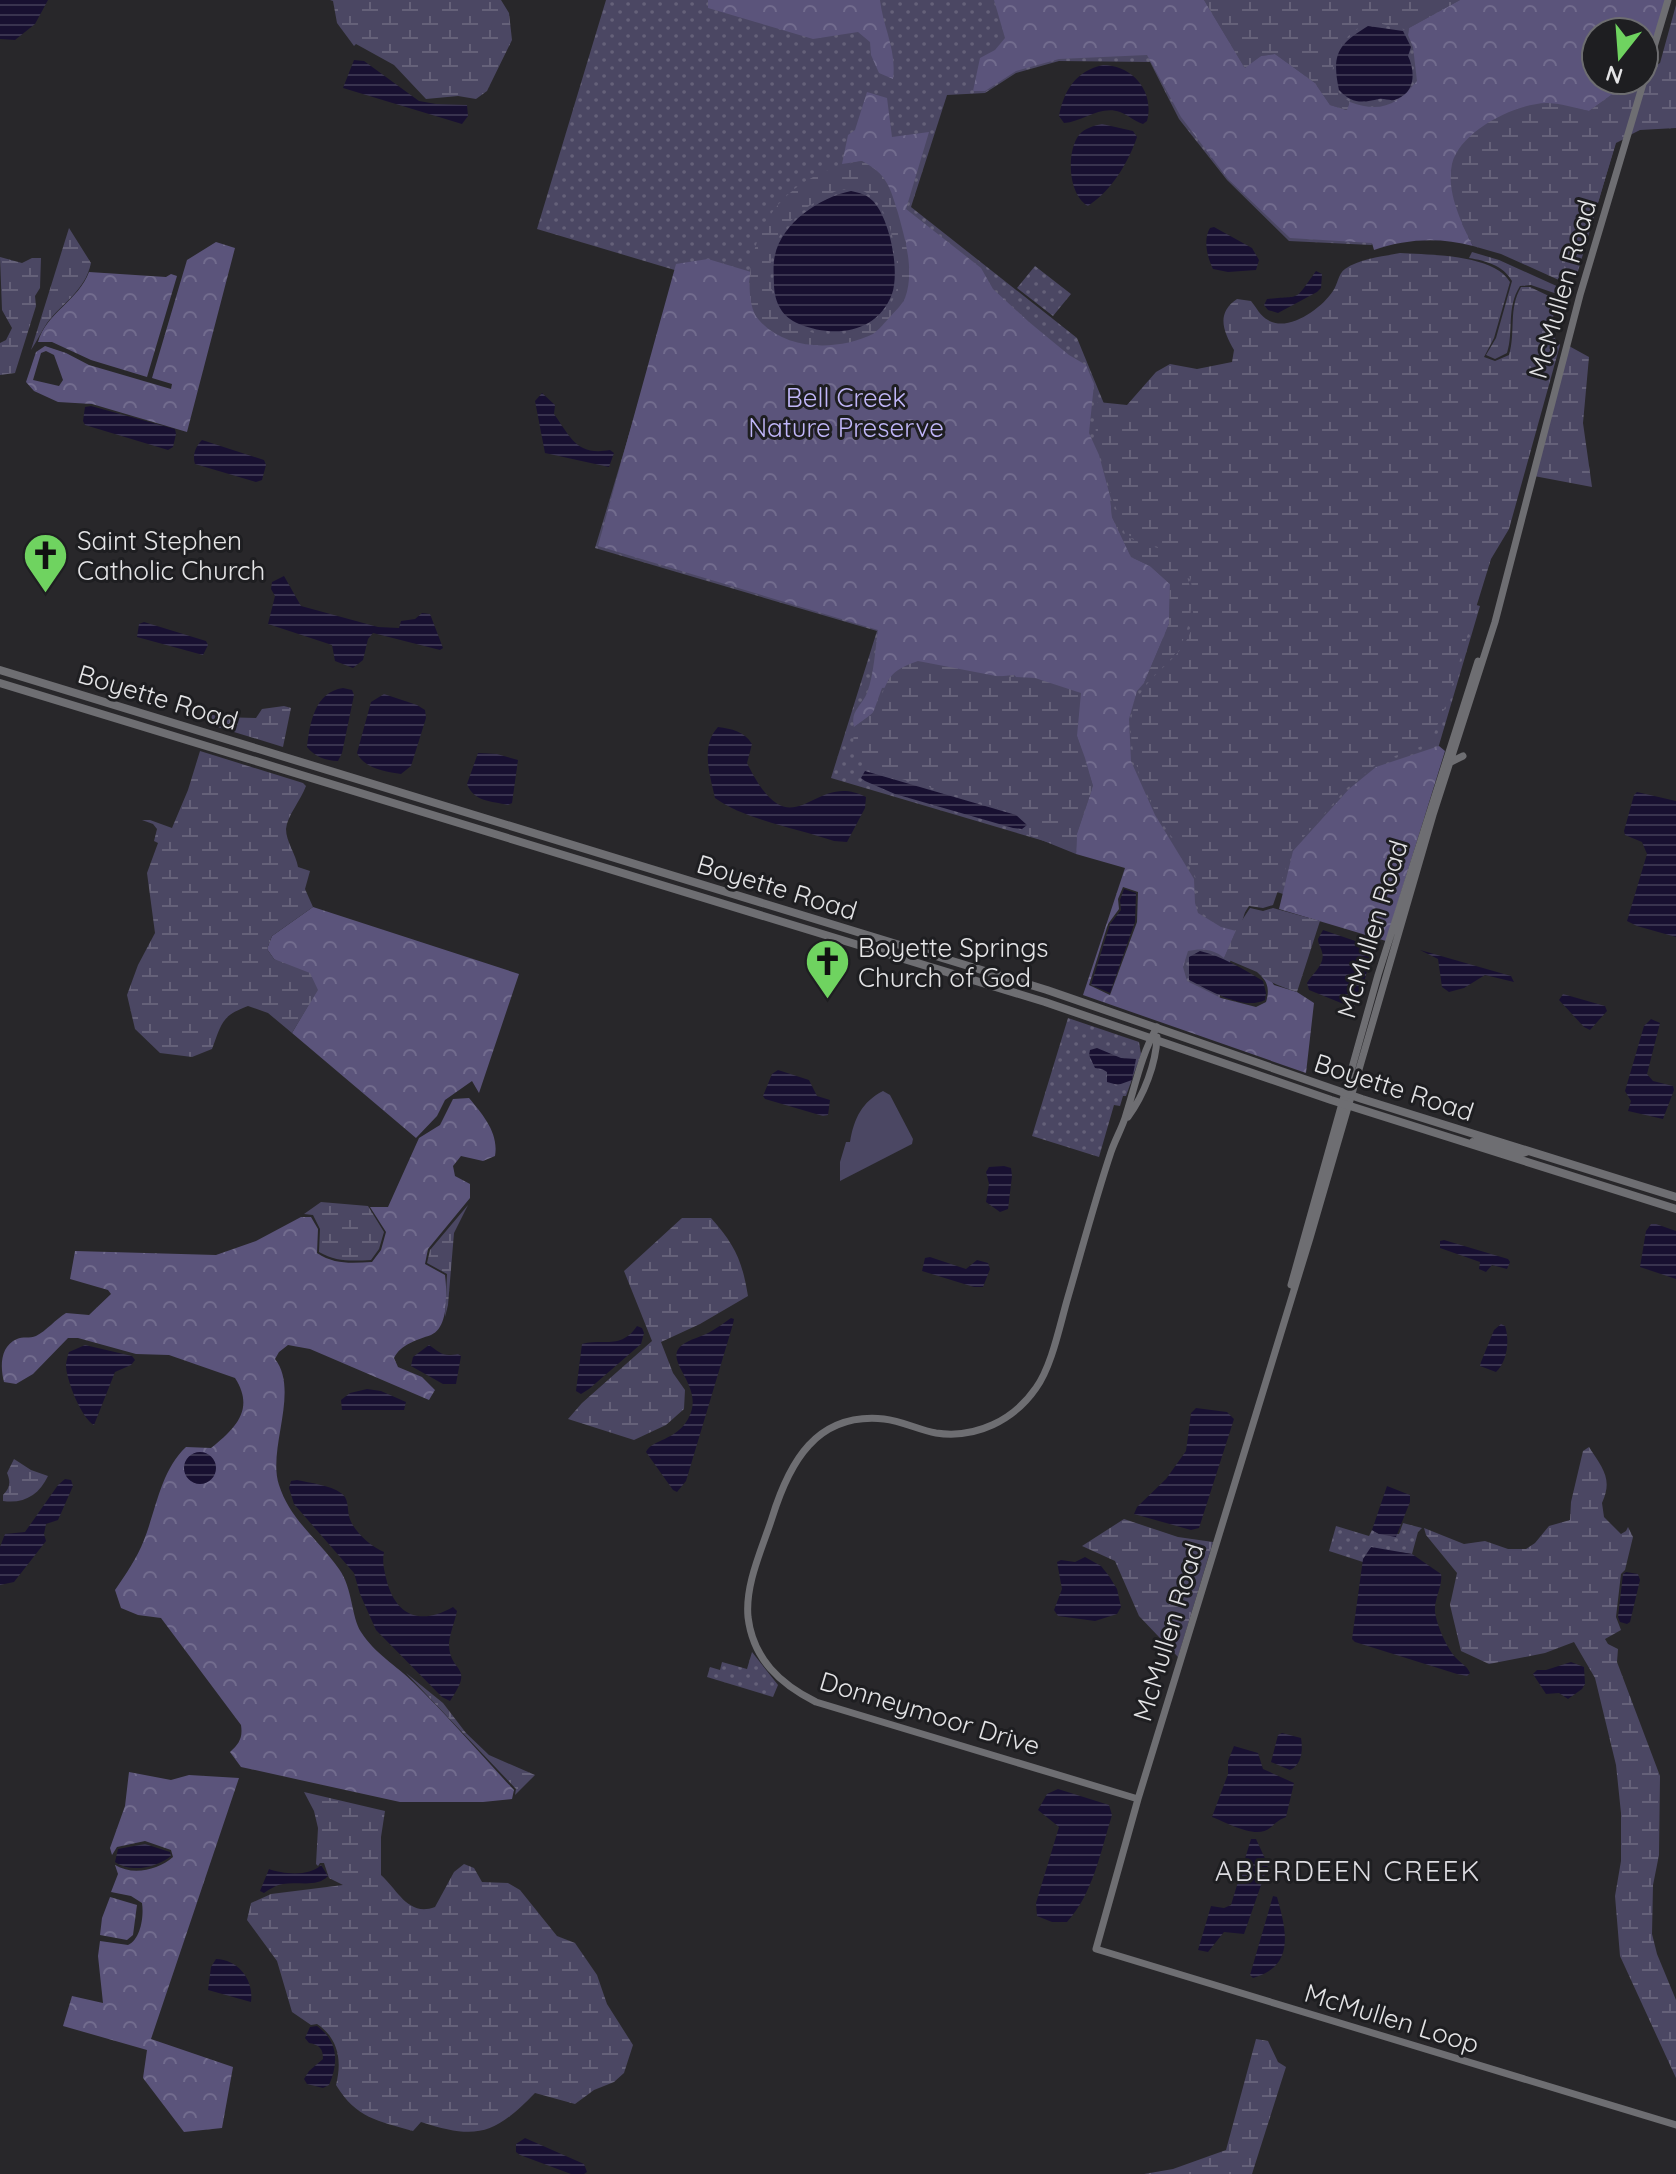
<svg xmlns="http://www.w3.org/2000/svg" width="1676" height="2174" font-family="Quicksand,sans-serif">
	<style>
		.grass { fill: url(#grass-dots) }
		.forest { fill: url(#forest-crowns); fill-rule: evenodd }
		.wetland { fill: url(#wetland-marsh); fill-rule: evenodd }
		.pitch { fill: #4b4763 }
		.water { fill: url(#water-rules) }
		.lines { fill: none; stroke-linecap: round; stroke-linejoin: round }
		.tertiary { stroke: #6e6e72; stroke-width: 7 }
		.secondary { stroke: #6e6e72; stroke-width: 8 }
		.labels { text-anchor: middle; dominant-baseline: central; stroke-width: 6; stroke-linejoin: round; paint-order: stroke }
		.street-label { font-size: 26px; fill: #e4e4e6; stroke: #1e1e21 }
		.park-label { font-size: 26px; fill: #c0b6f8; stroke: #1e1e21 }
		.poi-label { font-size: 26px; fill: #e4e4e6; stroke: #1e1e21; text-anchor: start }
		.neighbourhood-label { font-size: 28px; letter-spacing: 2px; fill: #dcdbe0; stroke: #1e1e21 }
	</style>
	<defs>
		<pattern id="grass-dots" width="8" height="8" patternUnits="userSpaceOnUse" patternTransform="scale(2)"><rect width="8" height="8" fill="#4b4763"/><path d="M2 2h.1M6 6h.1" fill="none" stroke="#656179" stroke-width="1.8" stroke-linecap="round"/></pattern>
		<pattern id="forest-crowns" width="20" height="18" patternUnits="userSpaceOnUse" patternTransform="scale(2)"><rect width="20" height="18" fill="#5b547b"/><path d="M2 6a3 3 0 1 1 6 0M12 15a3 3 0 1 1 6 0" fill="none" stroke="#726c8e"/></pattern>
		<pattern id="wetland-marsh" width="20" height="14" patternUnits="userSpaceOnUse" patternTransform="scale(2)"><rect width="20" height="14" fill="#4b4763"/><path d="M1 5h8M5 5V1M11 12h8M15 12V8" fill="none" stroke="#656179"/></pattern>
		<pattern id="water-rules" width="6" height="5" patternUnits="userSpaceOnUse" patternTransform="scale(2)"><rect width="6" height="5" fill="#181031"/><path d="M0 2.5h6" fill="none" stroke="#39334f"/></pattern>
	</defs>
	<rect width="100%" height="100%" fill="#28272a"/>
	<path class="grass" d="M606 0H1657L1644 32H1596V80H1634L1576 278 1521 250 1416 223 1371 245 1289 241 1227 180 1179 119 1150 62 1059 61 1016 73 985 93 947 95 911 207 1077 338 1107 411 1168 520 1480 606 1386 925 1253 885 1211 1026 1117 1001 1156 874 831 778 877 631 595 548 678 271 537 229Z
		M1035 266 1071 294 1053 316 1017 288Z
		M1068 1018 1139 1042 1141 1054 1126 1096H1123L1120 1106 1114 1105 1099 1157 1032 1136Z
		M1403 1523 1422 1528 1418 1532 1412 1554 1398 1552 1363 1559V1562L1329 1551 1336 1526 1369 1536 1372 1530 1379 1534H1399Z
		M752 1652 778 1685 773 1697 707 1677 710 1667 720 1670 722 1662 747 1669Z"/>
	<path class="forest" d="M708 0H880C883 27 897 51 893 79L879 73 871 55 870 42 858 32 813 39 708 8Z
		M994 0H1204L1244 67 1261 56 1275 54 1315 83 1330 105 1346 110 1350 102C1381 114 1398 104 1417 81L1413 47 1408 35 1409 28 1460 0H1666L1644 72V32H1596V80H1632L1589 111 1546 103 1462 224 1473 246C1439 237 1406 239 1374 250L1372 243 1290 238 1228 179 1181 117 1147 55 1059 59 1016 71 985 91H973L980 58 995 50 1005 38Z
		M867 92 887 98 892 137 929 132 906 209 981 268 993 289 1029 322 1069 355 1086 365 1094 384 1089 433 1099 455 1110 496 1112 517 1131 557 1150 566 1170 584 1169 624 1144 683 1137 691 1129 719 1131 761 1155 815 1194 879 1195 903 1198 913 1221 927 1236 931 1224 958C1214 949 1201 948 1188 951L1183 967 1187 981 1221 998 1256 1007 1266 1002C1269 993 1269 983 1261 976L1270 979 1274 985 1297 992 1314 1003 1306 1073 1083 995 1125 868 1076 854 1077 834 1093 786 1085 758 1077 736 1014 675 882 688 873 713 854 727C850 711 861 707 867 693 874 674 875 650 878 630L598 546 676 264 708 259 751 272 749 283 775 333 853 341 904 301 906 242 862 161 842 164 848 135 855 130ZM1123 887 1138 892 1137 922 1110 995 1089 985 1108 924 1119 909 1118 899Z
		M216 242 235 248 187 432 92 404 58 402 34 391 26 382 36 352 45 346 66 353 89 365 171 389 172 384 152 378 187 260ZM46 351 54 355 63 380 59 386 33 380 41 353Z
		M89 272 166 277 171 274 177 276 147 377 91 360 52 342H38C46 313 79 300 89 272Z
		M1439 746 1445 751 1386 941 1279 909 1293 851 1349 789 1376 767Z
		M313 907 519 974 479 1093 472 1081 445 1100 437 1116 416 1138 292 1033 317 990 274 959 267 949 272 936Z
		M469 1098C483 1115 499 1133 495 1156L483 1161 461 1156 453 1166 455 1176 470 1184V1198L428 1249 425 1264 445 1275C447 1291 449 1328 431 1335 417 1340 401 1344 394 1358L398 1367 422 1377 435 1390 429 1400 310 1349 288 1345 279 1352 275 1359C300 1391 267 1449 279 1485 290 1520 319 1540 339 1569 353 1589 351 1616 361 1632 375 1654 396 1665 414 1683 449 1717 481 1755 514 1790L512 1799 483 1802H400L241 1767 230 1752C239 1744 243 1738 241 1725L161 1618 138 1615 121 1608 115 1590C126 1574 137 1558 144 1540 156 1510 161 1470 186 1447L211 1448C236 1428 255 1409 235 1378L169 1355 136 1354 78 1338H68L33 1374 16 1384 4 1382C0 1367 0 1346 17 1339 22 1336 30 1339 36 1336 46 1331 56 1319 66 1313L89 1315 111 1294 108 1290 70 1279 75 1251 216 1255 256 1241 301 1217H311L318 1229 317 1253C335 1265 352 1263 372 1262L381 1250 386 1232 370 1207H388L419 1138 440 1125 453 1099Z
		M129 1772 171 1780 189 1775 239 1778 151 2039 233 2067 222 2128 184 2132 143 2078 147 2050 63 2026 72 1996 103 2003 98 1956 100 1941 128 1945C141 1939 144 1916 142 1903L131 1896 111 1892 118 1874 115 1865C133 1876 158 1870 173 1857L171 1850 145 1841 117 1847 112 1855 110 1848 125 1806Z
		M110 1897 137 1905 133 1935 127 1940 100 1935 102 1918Z"/>
	<path class="wetland" d="M330 0H501L509 13 512 40 487 91 476 99 458 96 426 99 394 65 356 44 354 46 337 23 333 1Z
		M1204 0H1460L1409 28 1408 35 1404 29C1393 28 1377 20 1367 24 1336 35 1317 83 1350 102L1347 110 1330 105 1315 83 1275 54 1261 56 1245 68Z
		M1676 5V128L1640 130 1630 135 1650 69 1660 63Z
		M1632 80H1642L1624 139 1616 143 1583 252 1565 262 1561 281 1501 254 1473 246C1461 222 1446 191 1452 164 1460 131 1515 104 1546 103 1560 103 1576 108 1589 111Z
		M862 161C887 174 890 187 898 213 905 239 915 271 905 298 902 305 895 311 890 317 885 322 879 330 873 334 838 351 786 351 759 320 749 310 749 286 750 273 757 210 800 171 862 161ZM841 189C848 190 858 188 865 192 891 204 900 262 897 286 892 321 853 338 822 335 813 334 807 330 799 327 782 320 775 307 772 290 762 236 797 208 841 189Z
		M69 228 91 263C85 291 63 302 47 323 41 332 37 341 31 350Z
		M1472 252 1499 260 1561 288 1560 295 1531 285 1520 286C1506 308 1514 331 1507 353L1495 359 1486 355 1496 338 1512 281C1503 265 1486 261 1469 258Z
		M1400 253C1429 255 1494 254 1510 282L1494 338 1484 357 1495 361 1509 355C1516 332 1508 309 1521 287H1530L1551 297 1555 304 1551 333 1560 345 1509 529 1491 559 1447 702 1430 743 1379 762 1347 788 1292 850 1273 905 1263 908 1249 906 1235 928C1222 925 1199 918 1197 902 1194 884 1202 888 1191 868 1182 850 1169 834 1158 816 1144 792 1129 752 1131 724 1135 672 1184 667 1193 623 1195 615 1191 606 1192 599 1196 555 1158 547 1125 534 1115 504 1086 430 1098 402L1127 405 1156 372 1170 364 1197 369 1232 362 1234 350C1223 331 1216 313 1237 299L1251 301C1256 307 1261 317 1268 320 1288 333 1322 308 1333 291 1338 284 1338 274 1345 269 1361 258 1381 257 1400 253Z
		M0 257 22 263 32 258H41L40 288 35 296 36 306 15 373 0 375V343L6 340 12 328 2 310Z
		M1569 346 1589 357 1583 423 1592 487 1534 476Z
		M1110 496 1123 535C1137 543 1156 545 1169 554 1199 574 1195 620 1179 648 1171 661 1155 672 1144 683L1169 624 1170 584 1150 566 1131 557 1112 517Z
		M918 661 996 676 1035 678 1081 693 1077 736 1093 786 1077 833 1076 854 1019 831 1029 825 1017 813 861 767 864 764 853 746 854 727C860 723 870 717 874 711 890 683 882 673 918 661Z
		M284 706 291 708 283 747 208 724 211 714 219 717 256 718 262 709Z
		M200 751 303 783 306 786C301 800 287 816 286 829 286 842 296 854 298 867L310 871 305 889 313 907 272 936 267 949 274 959 310 973 318 990 292 1033 268 1013 248 1006C221 1016 222 1023 212 1049L192 1057 160 1053 135 1029 127 995 138 965 155 933 147 873 158 843 154 841 157 829 153 824 142 820H150L172 828 188 790Z
		M1250 908 1263 911 1273 908 1320 921 1297 992C1283 987 1266 982 1257 972L1224 958 1237 928Z
		M321 1202 368 1206 384 1232 379 1249 371 1260C352 1261 336 1262 319 1252L320 1229 313 1215 304 1214Z
		M468 1205 454 1233 448 1305 445 1317 447 1274 427 1263 430 1250Z
		M682 1218H711C735 1245 742 1260 748 1296L700 1324 661 1342 673 1373 685 1390 684 1409 666 1425 634 1440 568 1419 582 1403 652 1341 624 1271Z
		M1589 1447C1603 1469 1613 1479 1602 1503L1604 1517 1621 1534 1626 1531 1628 1527 1633 1537 1625 1570 1621 1574 1616 1617 1621 1630 1605 1639 1608 1644 1618 1649 1617 1662 1660 1776 1659 1855 1653 1885 1652 1934 1657 1954 1676 2000V2078L1620 1956 1615 1896 1621 1861V1813L1616 1765 1595 1678 1574 1642 1545 1653 1489 1664 1461 1651 1450 1605 1457 1573 1426 1535 1424 1528 1464 1544 1485 1541 1508 1549H1526L1535 1543 1549 1526 1570 1520 1571 1502 1583 1451Z
		M14 1459 31 1470 48 1476C39 1495 24 1504 3 1501V1495C10 1488 11 1482 7 1473Z
		M1124 1519 1178 1537 1213 1542 1178 1657 1139 1616 1115 1561 1082 1546Z
		M406 1673 443 1703 466 1733 489 1755 535 1775 515 1795 516 1789Z
		M304 1792 385 1811 381 1837V1875C398 1890 408 1917 435 1907L454 1872 464 1864 474 1868 482 1882 508 1883 520 1890 557 1936 575 1943 597 1975 607 2004 633 2045 624 2073 614 2082 594 2090 575 2104 535 2093C494 2135 477 2140 421 2122L413 2131C378 2121 356 2118 336 2085 342 2061 339 2039 317 2024L311 2025 292 2012 277 1961 247 1920 251 1903 271 1894 343 1885 329 1878 324 1863H320L318 1866 316 1864 318 1828 314 1811Z
		M1256 2039 1268 2041 1278 2062 1286 2067 1252 2174H1144L1173 2169 1226 2150Z"/>
	<path class="pitch" d="M883 1091 890 1095 913 1139 912 1144 840 1181V1162L846 1142H850C854 1118 862 1102 883 1091Z"/>
	<path class="water" d="M0 0H48L35 24 15 40 0 39Z
		M1368 26 1403 31 1411 47 1408 56C1415 70 1416 92 1397 99 1391 102 1385 98 1379 99 1362 103 1352 104 1339 90 1331 53 1339 44 1368 26Z
		M354 60 364 61 419 101 436 104 467 105 468 116 462 124 343 88Z
		M1103 65C1132 65 1155 91 1147 121L1143 124C1134 121 1128 115 1120 112 1100 105 1083 122 1064 123L1059 116C1064 90 1076 71 1103 65Z
		M1102 124 1133 131 1137 137C1128 163 1112 190 1088 206 1068 195 1066 152 1079 135 1085 128 1093 126 1102 124Z
		M851 191C860 193 866 194 873 201 890 219 900 271 892 294 877 334 833 338 799 324 782 317 775 303 774 286 774 278 773 269 774 261 778 225 818 198 851 191Z
		M1214 227 1252 248 1259 260 1256 270 1228 272 1213 269C1207 257 1203 239 1210 228Z
		M1316 271 1322 274 1321 288 1317 292 1278 313 1268 310 1264 305 1267 299C1303 295 1293 303 1316 271Z
		M542 393 555 405 554 414C571 438 577 456 610 450L614 453 609 467 545 453 535 401Z
		M91 406 175 429 176 434 173 447 168 450 85 425 83 421 85 407Z
		M202 440 264 460 266 465 262 480 256 482 195 464C192 455 196 446 202 440Z
		M284 576 301 606 378 627 399 628 401 621 415 619 422 613 430 614 443 648 440 650 373 633 368 639 363 660 353 668 335 661 332 645 268 624 275 596 271 589 272 582Z
		M144 622 206 641 208 645 203 655 137 637 139 624Z
		M343 688 352 690 354 695 342 753 338 761C326 761 314 756 307 747 310 722 315 692 343 688Z
		M384 694 417 705 425 710 426 718 411 766 401 774C385 772 364 768 357 753L371 702Z
		M718 727C732 729 744 731 752 744L747 763C793 857 812 768 866 797L865 808 847 842 834 841C799 829 743 819 715 798 710 775 700 746 718 727Z
		M478 753 497 754 518 760 512 803 508 805C491 801 474 802 467 784Z
		M865 771 1016 815 1027 825 1022 829 1013 828 895 794 865 781 861 778Z
		M1637 792 1676 801V937L1637 926 1627 921 1647 854 1642 842 1625 835 1624 831 1634 795Z
		M1124 889 1136 893 1135 922 1110 993 1091 985 1110 924 1121 910 1120 900Z
		M1323 930 1370 946 1372 953 1358 1004 1351 1007 1309 990 1307 983C1312 974 1326 964 1322 952 1321 947 1318 944 1318 939Z
		M1420 950 1511 976 1514 982 1485 975 1464 988 1449 992 1442 987 1438 959Z
		M1200 951C1221 956 1244 969 1263 981L1266 993 1265 1000C1243 1011 1209 990 1189 980V957Z
		M1563 994 1605 1006 1607 1011 1590 1030 1584 1027 1559 1000Z
		M1651 1019 1660 1023 1647 1074 1653 1081 1673 1086 1674 1090 1663 1119 1628 1111 1631 1101 1625 1091 1644 1026Z
		M1097 1048 1121 1058 1136 1059 1132 1080 1118 1085 1107 1082V1072L1102 1069 1095 1068 1089 1055 1090 1050Z
		M778 1070 809 1080 817 1096 830 1100 828 1115 823 1116 765 1099 763 1096 772 1074Z
		M1004 1166 1011 1168 1012 1176 1008 1209 1000 1212 986 1202 989 1184 986 1172 989 1167Z
		M1651 1224H1656L1676 1231V1279L1640 1267 1646 1231Z
		M1444 1240 1508 1259 1510 1262 1507 1269 1492 1265 1486 1272 1479 1269 1480 1262 1440 1248V1241Z
		M930 1257 966 1269 977 1260 988 1263 990 1269 983 1287H974L922 1271 925 1258Z
		M731 1318 734 1319 733 1324 686 1481 677 1492 673 1490 646 1452C652 1439 676 1441 688 1419 707 1386 661 1361 682 1345 690 1339 701 1337 710 1332 717 1328 724 1323 731 1318Z
		M1501 1324 1505 1326C1510 1341 1507 1362 1496 1372L1480 1366 1481 1362 1494 1330Z
		M637 1326 642 1328 644 1333 641 1344 589 1389 581 1394 576 1391 582 1344C603 1338 621 1350 637 1326Z
		M85 1345 132 1356 135 1360 131 1365 115 1372 94 1425C82 1419 66 1380 66 1365 66 1363 68 1354 69 1352Z
		M429 1345C441 1353 442 1357 458 1354L461 1356 456 1384H443L411 1366 413 1357Z
		M367 1389 381 1391 406 1402 404 1410H342L341 1400 350 1393Z
		M1196 1408 1227 1412 1234 1419 1199 1528 1191 1530 1134 1514 1137 1507 1166 1479 1186 1451 1191 1413Z
		M184 1468a16 16 0 1 1 32 0a16 16 0 1 1-32 0Z
		M65 1479 71 1480 73 1486 58 1520 46 1524 44 1534 46 1541 14 1582 0 1585V1547L5 1534 25 1532 58 1485Z
		M297 1480C310 1483 330 1485 341 1493 349 1499 347 1507 349 1516 352 1530 371 1547 384 1552 382 1562 384 1569 386 1578 395 1616 420 1626 453 1607L457 1611C455 1621 450 1633 449 1643 449 1675 476 1663 450 1701L442 1697 376 1630 360 1594 354 1573 294 1504 289 1488 291 1481Z
		M1387 1486 1410 1495V1502L1396 1537 1379 1534 1372 1530Z
		M1371 1547 1412 1554 1441 1574C1443 1586 1434 1598 1435 1612 1437 1626 1447 1649 1457 1659 1463 1665 1467 1666 1470 1673L1467 1676 1457 1674 1355 1642 1352 1639 1363 1559Z
		M1085 1557 1101 1566 1109 1576 1117 1589 1121 1607 1117 1614 1095 1621 1058 1616 1054 1610 1062 1589 1057 1562 1061 1560 1075 1562Z
		M1626 1572 1638 1574 1640 1580 1630 1622 1627 1624 1620 1622 1618 1617 1623 1574Z
		M1571 1662 1584 1667 1585 1684 1582 1689 1568 1699 1559 1693 1546 1694 1533 1674 1537 1670H1546Z
		M1282 1733 1301 1738C1303 1750 1302 1765 1290 1770L1271 1762 1278 1735Z
		M1234 1746 1258 1753 1263 1769 1294 1783 1286 1817C1278 1820 1276 1823 1270 1828 1256 1840 1226 1822 1212 1817L1228 1774V1761Z
		M1058 1789 1109 1805 1112 1815C1101 1850 1093 1894 1067 1922H1052L1037 1916 1036 1903 1059 1827 1038 1810 1047 1794Z
		M1251 1839H1256L1268 1865 1244 1934 1224 1932 1208 1952 1198 1950 1211 1906 1224 1908 1231 1905Z
		M145 1844 170 1852 171 1856C156 1868 131 1873 115 1862L118 1849Z
		M321 1865 328 1876C317 1888 298 1881 283 1884 276 1885 270 1889 264 1893L260 1891 269 1869C283 1874 309 1877 321 1865Z
		M1273 1896 1277 1897C1286 1929 1296 1966 1253 1978L1250 1975Z
		M216 1959C239 1960 254 1980 251 2002L208 1990 211 1967Z
		M317 2026C338 2041 339 2062 329 2085L323 2088 307 2084 304 2079 309 2071 323 2059C323 2049 320 2045 309 2043L305 2038 310 2027Z
		M525 2138 584 2164 587 2172 584 2174H571L520 2155 516 2152V2144Z"/>
	<g class="lines">
		<path class="tertiary" d="M1668 0 1580 295 1495 622 1433 815 1310 1238 1138 1799 1096 1949 1676 2125
			M1449 763 1463 756
			M1128 1117C1144 1095 1156 1064 1157 1037
			M1291 1285 1378 975 1478 661
			M1138 1799 816 1702C780 1684 753 1659 748 1617 745 1584 762 1549 772 1518 789 1463 816 1412 884 1419 902 1421 919 1430 936 1433 976 1439 1014 1420 1036 1388 1052 1366 1060 1324 1068 1297 1082 1249 1095 1200 1111 1152 1115 1140 1121 1130 1125 1118 1135 1087 1141 1055 1157 1027"/>
		<path class="secondary" d="M0 670 1047 990 1362 1099 1676 1197
			M0 683 1045 1002 1331 1100 1676 1209
			M1473 1142 1519 1154 1526 1152"/>
	</g>
	<defs>
		<symbol id="church-pin" viewBox="-11 -11 22 30"><path d="M0 17L-7.5 6A9.5 9.5 0 1 1 7.5 6Z" fill="#6fd360" stroke="#1e1e21"/><path d="M-1.2-6h2.4v3.5h3.3v2.4h-3.3V6h-2.4V-.1h-3.3v-2.4h3.3Z" fill="#111"/></symbol>
	</defs>
	<g fill-rule="evenodd">
		<use href="#church-pin" x="20" y="530" width="51" height="69"/>
		<use href="#church-pin" x="802" y="936" width="51" height="69"/>
	</g>
	<g class="labels">
		<g class="street-label">
			<text transform="translate(1562 289) rotate(-74)">McMullen Road</text>
			<text transform="translate(158 697) rotate(17)">Boyette Road</text>
			<text transform="translate(777 887) rotate(17)">Boyette Road</text>
			<text transform="translate(1372 929) rotate(-73)">McMullen Road</text>
			<text transform="translate(1394 1087) rotate(18)">Boyette Road</text>
			<text transform="translate(1168 1632) rotate(-73)">McMullen Road</text>
			<text transform="translate(930 1713) rotate(17)">Donneymoor Drive</text>
			<text transform="translate(1392 2018) rotate(17)">McMullen Loop</text>
		</g>
		<g class="park-label">
			<text x="846" y="397">Bell Creek<tspan x="846" dy="30">Nature Preserve</tspan></text>
		</g>
		<g class="poi-label">
			<text x="77" y="540">Saint Stephen<tspan x="77" dy="30">Catholic Church</tspan></text>
			<text x="858" y="947">Boyette Springs<tspan x="858" dy="30">Church of God</tspan></text>
		</g>
		<g class="neighbourhood-label">
			<text x="1348" y="1870">ABERDEEN CREEK</text>
		</g>
	</g>
	<g transform="translate(1620 56) rotate(197)"><circle r="38" fill="#1e1e21" stroke="#6d6d70" stroke-width="2"/>
	<path d="M0-6L14 30L0 20L-14 30Z" fill="#6fd360"/>
	<text y="-12" font-size="22" font-weight="bold" text-anchor="middle" fill="#e4e4e6">N</text>
	</g>
</svg>
